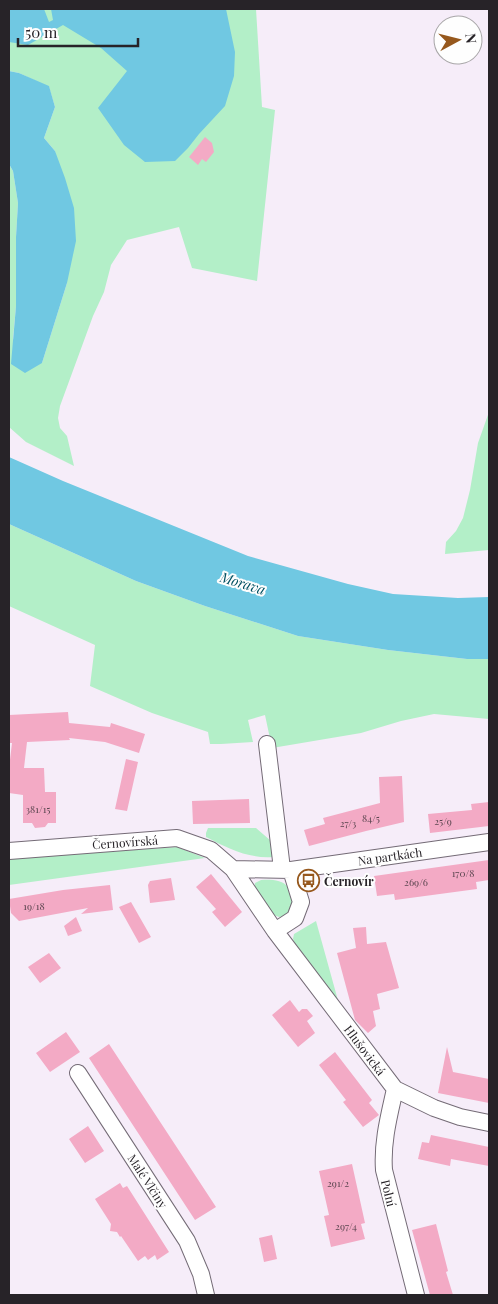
<svg xmlns="http://www.w3.org/2000/svg" width="498" height="1304" font-family="'Playfair Display',serif">
	<style>
		.green { fill: #b3efc8 }
		.water { fill: #70c8e2 }
		.building { fill: #f3aac5 }
		.lines { fill: none; stroke-linecap: round; stroke-linejoin: round }
		.minor-casing { stroke: #746b76; stroke-width: 18 }
		.minor { stroke: #fff; stroke-width: 16 }
		.labels { text-anchor: middle; dominant-baseline: central; stroke-width: 4; stroke-linejoin: round; paint-order: stroke }
		.number-label { font-size: 10px; fill: #5a454f }
		.street-label { font-size: 12px; fill: #272328; stroke: #fefefe }
		.poi-label { font-size: 12px; font-weight: bold; fill: #272328; stroke: #fefefe; text-anchor: start }
		.water-label { font-size: 14px; font-style: italic; fill: #005062; stroke: #fefefe }
	</style>
	<rect width="100%" height="100%" fill="#f6edf9"/>
	<path class="green" d="M9 9H256L262 107 275 110 257 281 192 268 179 227 127 240 111 265 104 292 93 316 60 406 58 418 60 428 67 436 74 466 26 442 9 427V164L13 171 18 203 16 237V306L13 339 42 363 67 283 55 151 44 138 55 107 49 87 19 73 9 71Z
		M489 412V550L445 554 446 542 456 531 463 518 470 490 478 443Z
		M9 524 136 581 205 606 298 636 388 650 467 659H489V719L434 714 401 721 361 733 272 748 265 715 248 720 253 742 221 744H210L208 732 152 713 90 686 95 645 9 606Z
		M208 828H256L271 841 273 857C249 859 227 848 206 837V833Z
		M177 847 205 858 9 885V859Z
		M261 880C270 879 283 880 288 887 291 891 293 898 295 903L287 916 279 917 271 914 254 891 255 883Z
		M316 921 339 1004 296 947 293 939 294 934Z"/>
	<path class="water" d="M9 9H44L49 22 53 20 51 9H226L235 52 234 76 225 106 199 134 188 148 175 161 145 162 124 145 98 108 127 71 101 48 63 25 28 45 9 42Z
		M9 71 19 73 49 86 55 107 44 138 55 151 65 178 74 208 76 241 67 283 42 363 25 373 11 364 16 306V237L18 203 13 171 9 164Z
		M9 457 63 481 248 556 348 584 393 594 458 598 489 597V659H467L388 650 298 636 205 606 136 581 9 524Z"/>
	<path class="building" d="M205 137 212 143 214 152 206 162 202 159 198 165 189 157Z
		M68 712 69 723 110 727 111 723 145 734 139 753 105 742 69 738 70 740 27 742 24 768H44L45 792H56V823H48L45 827 35 828 32 823H23V795L9 793V768L12 743H9V715Z
		M126 759 138 762 127 811 115 809Z
		M402 776 404 822 366 831 309 846 304 830 325 824 323 818 380 803 379 777Z
		M249 799 250 823 193 824 192 801Z
		M489 802V826L430 833 428 814 472 810 471 804Z
		M489 860V880L476 882 477 889 395 900 394 894 377 896 374 876Z
		M211 874 242 912 225 927 212 912 216 909 196 887Z
		M171 878 175 900 150 903 148 885 150 881Z
		M110 885 113 910 81 914 88 908 19 921 11 913 9 899 63 890Z
		M131 902 151 937 139 943 119 907Z
		M76 917 82 931 68 936 64 926Z
		M366 927 367 944 386 942 399 988 377 994 380 1009 373 1011 376 1026 368 1033 355 1020 337 953 356 948 353 928Z
		M49 953 61 968 40 983 28 967Z
		M290 1000 299 1012 302 1009H307L313 1016 307 1021 315 1033 298 1047 272 1015Z
		M66 1032 80 1052 50 1072 36 1053Z
		M109 1044 216 1207 195 1220 89 1058Z
		M447 1047 453 1072 489 1079V1103L438 1093Z
		M335 1052 372 1100 369 1103 379 1115 363 1127 343 1102 346 1100 319 1065Z
		M88 1126 104 1151 85 1163 69 1139Z
		M431 1135 489 1147V1166L451 1159 450 1166 418 1159 422 1142 429 1143Z
		M352 1164 365 1223 361 1224 365 1239 331 1247 324 1216 329 1215 319 1171Z
		M120 1183 123 1188 127 1186 169 1252 157 1260 155 1255 148 1260 145 1256 138 1261 121 1236 120 1237 117 1232 110 1231 111 1224 95 1199Z
		M436 1224 448 1271 446 1272 453 1295H430L412 1230Z
		M272 1235 277 1259 264 1262 259 1238Z"/>
	<g class="lines">
		<defs>
			<path id="minor" d="M267 744 282 869
				M9 851 177 838 211 850 233 869 275 931 395 1089 434 1108 460 1117 489 1123
				M233 869 291 870 489 842
				M275 931 295 918 301 902 291 870
				M78 1073 187 1241 201 1274 206 1295
				M395 1089C389 1116 382 1142 384 1170L416 1295"/>
		</defs>
		<use href="#minor" class="minor-casing"/>
		<use href="#minor" class="minor"/>
	</g>
	<defs>
		<symbol id="bus-ring" viewBox="-11 -11 22 22"><circle r="9.5" fill="#fefefe" stroke="#96581d" stroke-width="1.5"/><path d="M-5-6H5V4H4V6H2V4H-2V6H-4V4H-5ZM-3.5-4V0h7V-4ZM-3.5 1.2v1.5H-2V1.2ZM2 1.2v1.5H3.5V1.2Z" fill="#96581d"/></symbol>
	</defs>
	<g fill-rule="evenodd">
		<use href="#bus-ring" x="296" y="868" width="25" height="25"/>
	</g>
	<g class="labels">
		<g class="number-label">
			<text x="38" y="809">381/15</text>
			<text x="371" y="818">84/5</text>
			<text x="443" y="821">25/9</text>
			<text x="348" y="823">27/3</text>
			<text x="463" y="873">170/8</text>
			<text x="416" y="882">269/6</text>
			<text x="34" y="906">19/18</text>
			<text x="338" y="1183">291/2</text>
			<text x="346" y="1226">297/4</text>
		</g>
		<g class="street-label">
			<text transform="translate(125 842) rotate(-4)">Černovírská</text>
			<text transform="translate(390 856) rotate(-8)">Na partkách</text>
			<text transform="translate(365 1050) rotate(53)">Hlušovická</text>
			<text transform="translate(148 1181) rotate(57)">Malé Vlčiny</text>
			<text transform="translate(389 1193) rotate(76)">Polní</text>
		</g>
		<g class="poi-label">
			<text x="324" y="881">Černovír</text>
		</g>
		<g class="water-label">
			<text transform="translate(243 583) rotate(17)">Morava</text>
		</g>
	</g>
	<rect width="498" height="1304" fill="none" stroke="#272328" stroke-width="20"/>
	<g transform="translate(458 40) rotate(83)"><circle r="24" fill="#fefefe" stroke="#a8a6a8"/>
	<path d="M0-4L9 19L0 12L-9 19Z" fill="#96581d"/>
	<text y="-8" font-size="14" font-weight="bold" text-anchor="middle" fill="#272328">N</text>
	</g>
	<path d="M18 38v8h120v-8" fill="none" stroke="#272328" stroke-width="2.5"/>
	<text x="25" y="38" font-size="15" fill="#272328" stroke="#fefefe" stroke-width="4" paint-order="stroke">50 m</text>
</svg>
